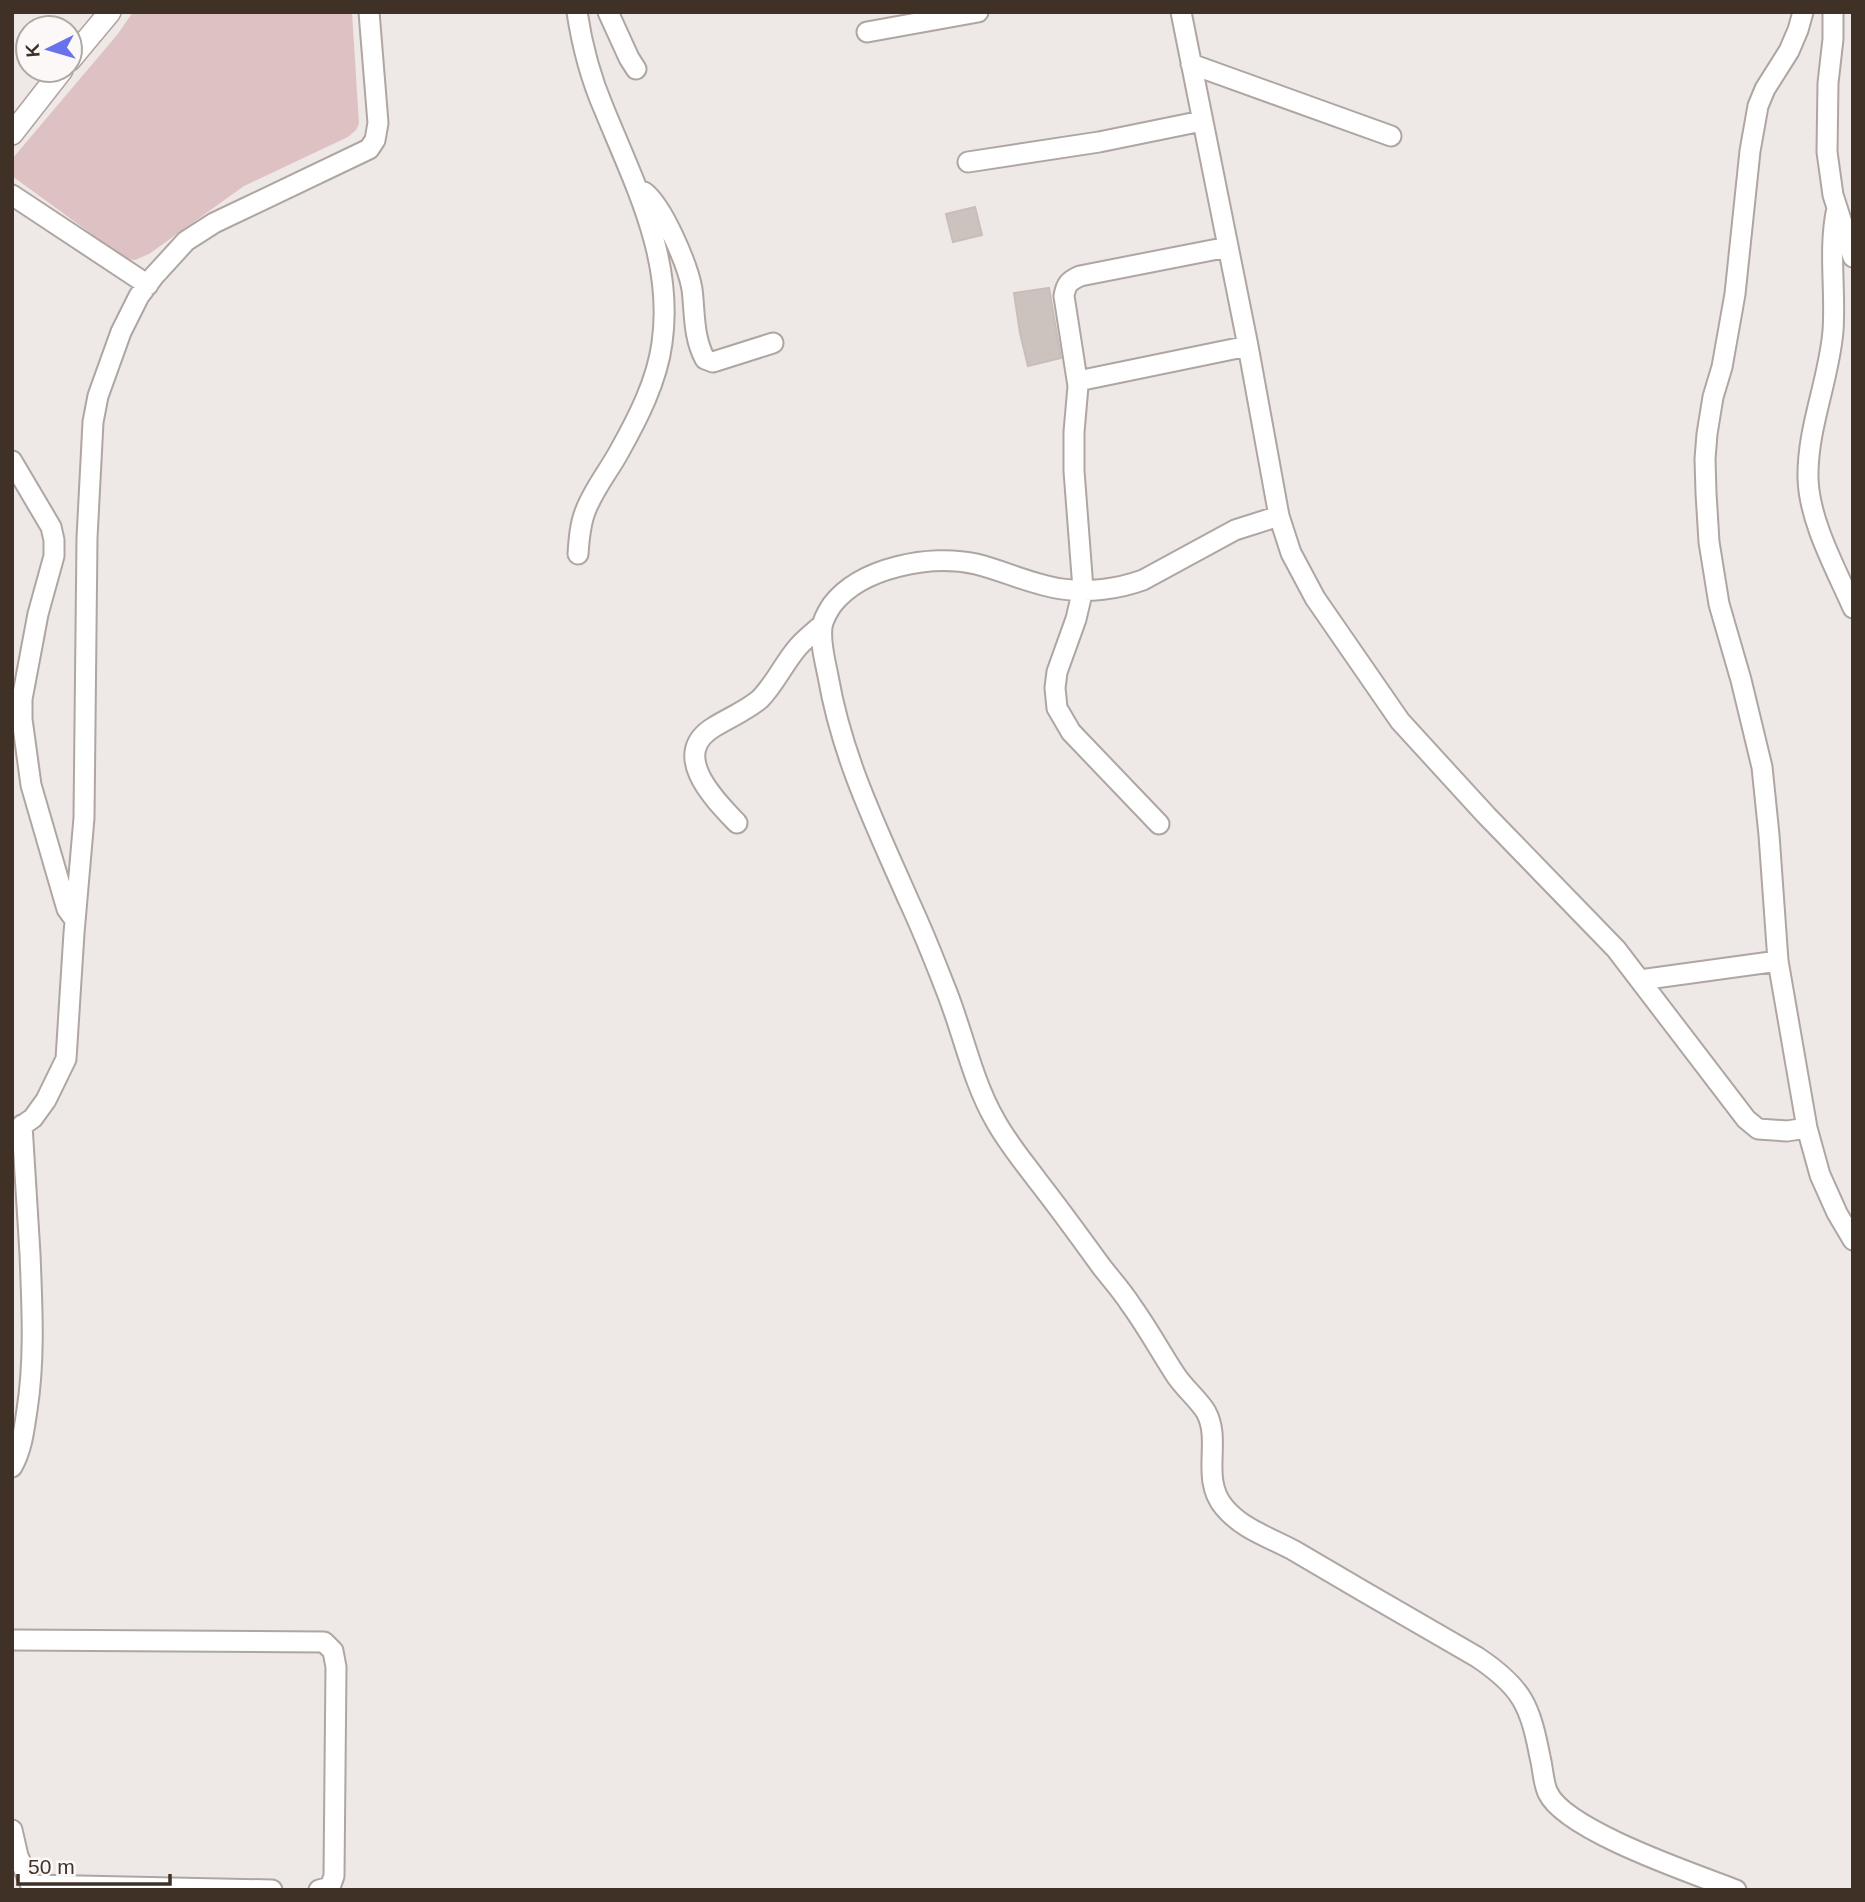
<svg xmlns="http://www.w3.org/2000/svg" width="1865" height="1902" font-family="Helvetica,sans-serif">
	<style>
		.green { fill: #dec1c2 }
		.building { fill: #ccc3bf; stroke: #c8bdb9; stroke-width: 2 }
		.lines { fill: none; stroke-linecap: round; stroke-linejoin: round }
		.street-casing { stroke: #afa6a1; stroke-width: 23 }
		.secondary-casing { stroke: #b2a39c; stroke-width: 24 }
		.street { stroke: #fff; stroke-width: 19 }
		.secondary { stroke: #fff; stroke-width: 21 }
	</style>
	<rect width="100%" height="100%" fill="#eee8e6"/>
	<path class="green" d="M133 12H352L359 124 356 130 348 137 244 186 149 254 135 260 126 259 12 176V159L117 35Z"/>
	<path class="building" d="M975 207 982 235 953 242 946 214Z
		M1049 288 1061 358 1028 366 1020 333 1014 293Z"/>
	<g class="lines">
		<defs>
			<path id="street" d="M577 12C582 45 591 79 604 109 635 185 674 259 662 343 657 381 638 418 619 452 608 472 593 490 585 512 580 525 579 539 578 554
				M608 12 629 58 636 69
				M1181 12 1248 346 1279 516 1291 553 1315 598 1400 721 1486 815 1616 949 1746 1119 1758 1129 1787 1131 1807 1128
				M1803 12 1798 30 1789 51 1765 89 1758 106 1750 151 1735 294 1722 367 1713 397 1707 434 1705 459 1706 493 1709 542 1719 604 1741 680 1762 767 1769 835 1778 961 1807 1128 1820 1175 1837 1213 1853 1240
				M1833 12V39L1828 83 1827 152 1833 195 1853 257
				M867 32 978 12
				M1191 64 1391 136
				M968 162 1099 142 1202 121
				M644 192C663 206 688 266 692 289 695 313 693 337 705 359L713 362 773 343
				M12 195 148 285
				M1837 208C1828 249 1836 290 1833 331 1829 380 1807 428 1808 478 1809 521 1836 569 1853 608
				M1078 381 1248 346
				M12 461 51 527 54 540V556L38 614 22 699V719L31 785 60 885 67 909 75 920
				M1279 516 1235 530 1143 580C1118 589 1088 593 1062 589 1032 585 1005 571 976 564 931 554 861 567 832 605 828 611 823 620 822 627 820 643 825 661 828 676 842 757 875 824 908 899 922 929 934 959 946 990 963 1032 972 1080 995 1120 1007 1142 1022 1160 1037 1180 1059 1208 1080 1237 1101 1266 1111 1279 1122 1291 1131 1305 1147 1327 1160 1351 1175 1374 1183 1387 1199 1400 1206 1412 1222 1441 1200 1478 1224 1507 1242 1529 1269 1537 1293 1550 1354 1586 1416 1622 1477 1657 1522 1687 1530 1705 1540 1757 1543 1768 1543 1783 1548 1793 1566 1831 1695 1874 1736 1890
				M737 823C714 799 669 754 714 727 730 717 746 711 760 699 775 684 784 663 798 647 805 639 814 632 822 625
				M1159 824 1071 732 1057 708 1055 688 1057 672 1076 619 1083 589 1074 471V432L1078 386 1064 296C1066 284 1069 281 1080 276L1228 247
				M1640 980 1778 961
				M12 1133 33 1118 46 1100 66 1059 74 933 84 818 87 538 93 422 98 396 121 332 139 296 154 276 186 241 214 223 369 149 375 140 378 123 369 12
				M12 1467C22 1449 24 1430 27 1410 35 1359 32 1306 30 1254 27 1211 25 1168 22 1125
				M12 1640 324 1642 333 1651 336 1667 334 1876 330 1887 319 1890
				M12 1830 18 1856 33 1890
				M32 1885 272 1890"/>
			<path id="secondary" d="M70 60 110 12
				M12 134 62 70"/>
		</defs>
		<use href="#street" class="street-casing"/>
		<use href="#secondary" class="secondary-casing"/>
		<use href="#street" class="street"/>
		<use href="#secondary" class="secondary"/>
	</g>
	<rect width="1865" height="1902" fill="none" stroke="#403126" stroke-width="28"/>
	<g transform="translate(49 49) rotate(265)"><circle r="33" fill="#fbf8f7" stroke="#b0a8a3" stroke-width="2"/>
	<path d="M0-5L12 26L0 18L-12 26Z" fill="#6872eb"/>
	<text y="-10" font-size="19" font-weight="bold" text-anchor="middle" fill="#403126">K</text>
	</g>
	<path d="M18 1874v10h152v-10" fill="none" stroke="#403126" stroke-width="3.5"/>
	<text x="28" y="1874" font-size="21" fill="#403126" stroke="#fbf8f7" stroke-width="5" paint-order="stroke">50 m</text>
</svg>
